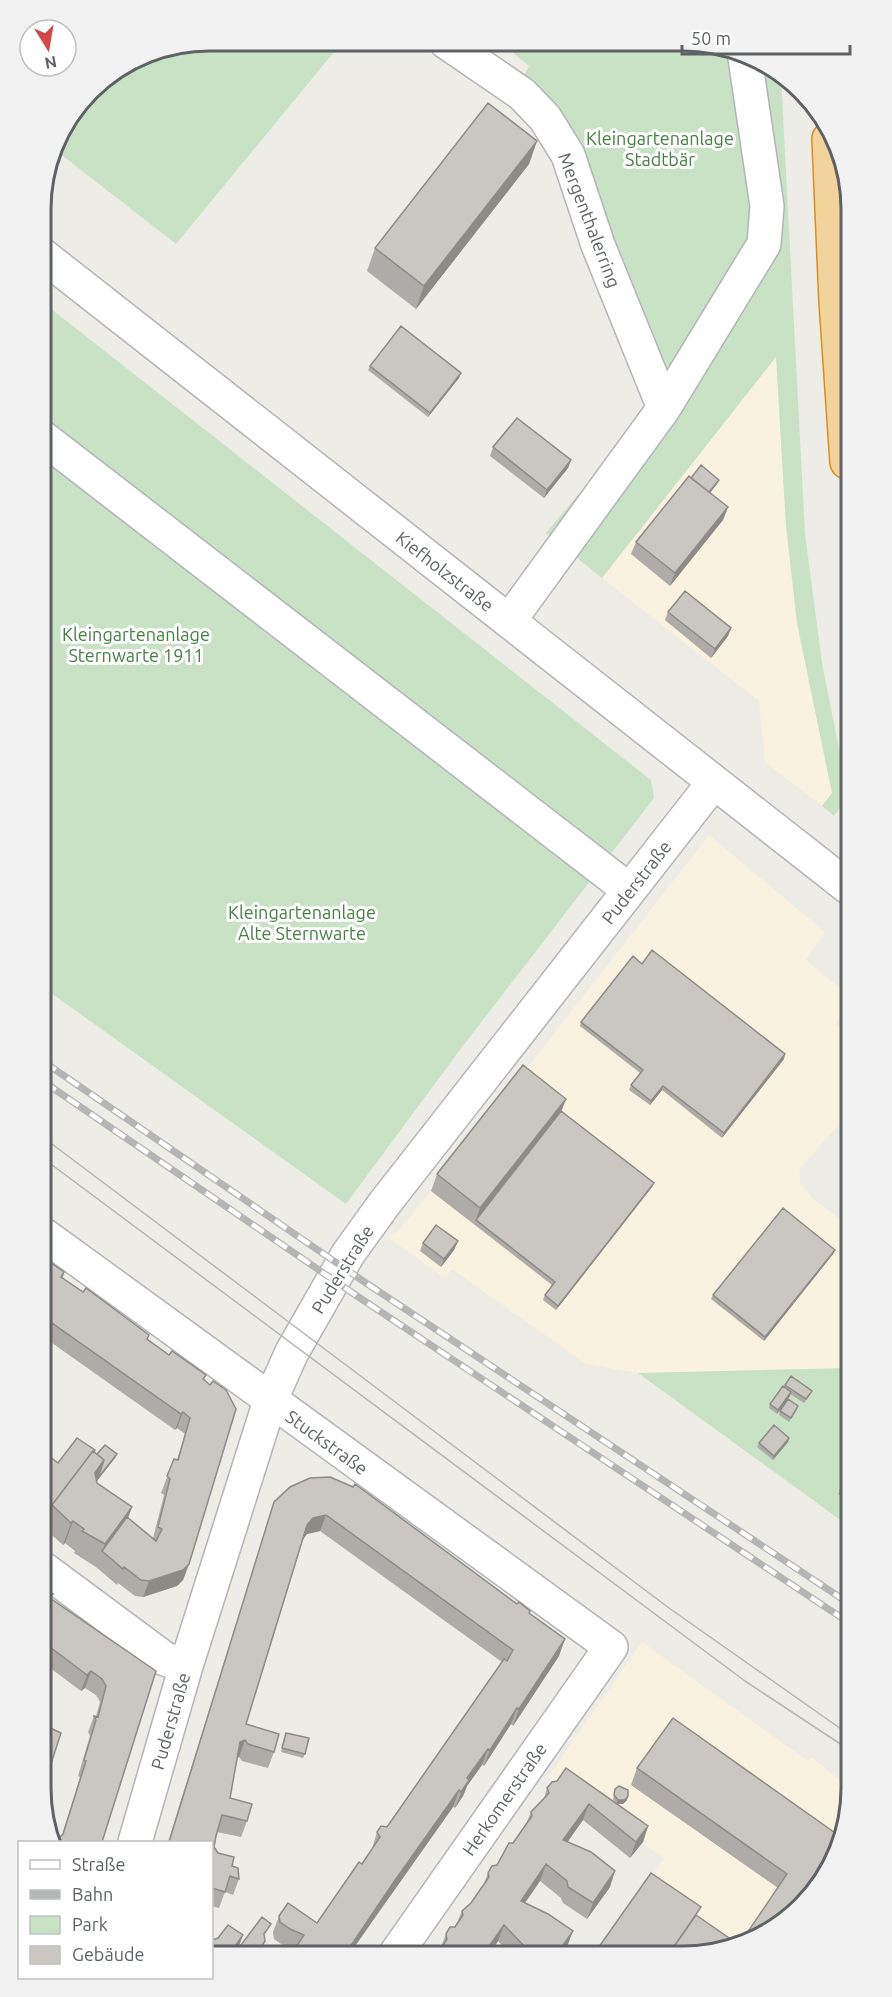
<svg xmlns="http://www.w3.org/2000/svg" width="892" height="1997" font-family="Ubuntu,sans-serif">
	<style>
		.commercial { fill: #faf2e0 }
		.green { fill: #c9e2c6 }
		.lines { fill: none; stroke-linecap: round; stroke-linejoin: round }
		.minor-casing { stroke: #b2b4b7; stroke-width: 36 }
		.highway-casing { stroke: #d88f1d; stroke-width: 36 }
		.minor { stroke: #fff; stroke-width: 33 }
		.highway { stroke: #f0d49c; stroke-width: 33 }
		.tram { stroke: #b4b5b5; stroke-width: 1.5 }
		.rail-casing { stroke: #b4b5b5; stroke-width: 7 }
		.rail { stroke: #fff; stroke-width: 4.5; stroke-dasharray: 14; stroke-linecap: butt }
		.wall { fill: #aeaba8 }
		.shaded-wall { fill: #8d8b88 }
		.building { fill: #cac7c3; stroke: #8d8b88; stroke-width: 1.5 }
		.labels { text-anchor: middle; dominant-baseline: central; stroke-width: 6; stroke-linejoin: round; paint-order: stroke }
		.park-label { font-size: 18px; fill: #438141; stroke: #fff }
		.street-label { font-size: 18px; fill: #5e6265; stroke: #fff }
		.rim { fill: none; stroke: #5e6265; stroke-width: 3 }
	</style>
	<rect width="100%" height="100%" fill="#eeece7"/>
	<path class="commercial" d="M776 356 786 526 797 623 832 793 822 806 765 762 759 701 602 578Z
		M709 835 825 932 806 960 847 994 836 1024 849 1038V1113L800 1168 799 1181 812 1198 849 1226 850 1368 638 1373 586 1364 452 1269 445 1278 387 1237 398 1231 431 1191Z
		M642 1642 808 1761 812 1757 851 1790V1799L816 1891 776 1928 727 1951H599L664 1858 548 1777Z"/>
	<path class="green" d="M209 41H343L176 244 54 149C64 112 109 68 145 53 164 46 189 45 209 41Z
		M500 42 716 44 781 76 805 534 822 663 847 789 845 801 834 816 822 806 832 793 797 623 786 526 776 357 602 578 546 533 647 412 551 143 508 106 529 66Z
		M41 301 651 780 654 798 459 1051 346 1204 44 988Z
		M850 1368V1527L638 1373Z"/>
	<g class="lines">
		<defs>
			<path id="minor" d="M446 42 522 94 545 118 568 155 598 245 664 408
				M41 254 848 887
				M42 437 629 890
				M509 621 664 408 764 244 767 206 745 58
				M44 1235 611 1647 397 1952
				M45 1570 165 1659 186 1666
				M135 1842 186 1666 270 1401 292 1352 348 1254 384 1204 714 782"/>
			<path id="highway" d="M829 139 836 301 847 462"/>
		</defs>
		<use href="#minor" class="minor-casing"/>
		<use href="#highway" class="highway-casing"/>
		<use href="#minor" class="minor"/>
		<use href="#highway" class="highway"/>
		<path class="tram" d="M44 1138 669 1608 851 1736
			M44 1159 745 1681 851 1751"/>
		<defs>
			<path id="rail" d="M44 1062 366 1283 850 1604
				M44 1082 357 1296 851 1624"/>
		</defs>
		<use href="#rail" class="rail-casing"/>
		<use href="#rail" class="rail"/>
	</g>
	<path class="wall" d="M537 141 529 164 416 309 367 271 375 248Z
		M370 366 461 373 459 378 428 417 368 370Z
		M493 447 571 460 568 468 544 498 490 456Z
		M691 478 717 484 710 493 728 507 723 520 670 586 631 554 636 542Z
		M668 612 731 628 728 636 711 658 665 620Z
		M642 964 784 1059 722 1138 662 1090 650 1105 629 1090 631 1085 640 1073 580 1026 581 1022Z
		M561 1111 654 1183 652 1187 556 1310 543 1300 545 1295 552 1285 431 1191 437 1174Z
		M458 1241 454 1250 441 1267 420 1251 423 1243Z
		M835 1250 833 1254 764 1341 711 1299 713 1295Z
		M44 1258 64 1272 63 1278 169 1355 206 1375 204 1380 189 1564 183 1580 177 1586 143 1597 135 1596 118 1583 117 1585 96 1567 74 1553 75 1551 65 1543 63 1545 45 1529V1453L58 1463 95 1450V1452L97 1454H117L115 1458 97 1481V1483L132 1507 128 1518 153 1538 164 1495 161 1493 174 1459 177 1460 185 1434 177 1428 175 1430 45 1338Z
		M785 1385 810 1395 804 1403 790 1394 777 1414 769 1408 770 1404Z
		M798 1406 797 1410 789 1422 779 1415 780 1411Z
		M789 1438 788 1442 773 1460 757 1447 759 1443Z
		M850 1476V1504L838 1494 840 1490Z
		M290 1487 529 1613 559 1656 513 1726 511 1724 484 1766 482 1765 467 1786 463 1796 455 1808 453 1807 386 1902 295 1950 284 1946 274 1939 273 1932 279 1916 317 1923 372 1849 377 1832 387 1827 502 1662 320 1531 307 1534 303 1540 246 1724 274 1752 268 1768 242 1761 239 1757H237L230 1798 247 1821 241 1837 217 1832 214 1847 218 1853 232 1866 239 1879 233 1895 225 1892 219 1908 212 1906V1842H168L269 1518 274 1502Z
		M46 1589 53 1594 51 1599 156 1671 102 1842 59 1838 62 1836 80 1777 78 1776 90 1736 88 1732 94 1716H96L100 1702 96 1695 85 1688 81 1691 46 1665Z
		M286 1733 305 1754 303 1758 281 1752Z
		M637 1768 838 1835 778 1888 631 1785Z
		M547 1788 615 1802 613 1800 615 1789 628 1796 627 1800 623 1804H617L648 1826 643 1842 630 1858 583 1820 567 1842 610 1887 587 1919 563 1903 561 1898 540 1881 525 1903 567 1947 564 1951 508 1952 498 1941 491 1952H439L446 1934 455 1927 462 1911 471 1903 483 1886 488 1873 497 1865 513 1843 526 1824 531 1812 544 1799Z"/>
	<path class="shaded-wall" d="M537 141 529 164 416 309 424 286Z
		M461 373 459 378 428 417 430 413Z
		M571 460 568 468 544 498 547 490Z
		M719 480 717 484 702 503 704 499Z
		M728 507 723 520 670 586 675 573Z
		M731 628 728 636 711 658 715 649Z
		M785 1054 784 1059 722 1138 724 1133Z
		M663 1086 662 1090 650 1105 651 1101Z
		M566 1099 560 1115 476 1220 480 1208Z
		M654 1183 652 1187 556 1310 558 1306Z
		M458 1241 454 1250 441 1267 444 1259Z
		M835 1250 833 1254 764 1341 765 1337Z
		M791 1392 790 1396 777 1414 778 1410Z
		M183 1412 177 1428 175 1430 181 1414Z
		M789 1438 788 1442 773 1460 774 1456Z
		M117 1454 115 1458 96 1482 95 1473 104 1460Z
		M132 1507 123 1530 102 1551 105 1544Z
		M326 1515 320 1531 307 1534 301 1541 307 1525 313 1518Z
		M73 1521 65 1543 63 1545 71 1523Z
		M189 1564 183 1580 177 1586 143 1597 149 1581Z
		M565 1639 559 1656 513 1726 519 1709Z
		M91 1671 85 1688 81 1691 87 1675Z
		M517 1708 511 1724 484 1766 490 1750Z
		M245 1740 239 1757 234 1758 240 1742Z
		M488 1749 482 1765 467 1786 463 1796 455 1808 467 1778Z
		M51 1764 46 1778V1771Z
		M459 1790 453 1807 386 1902 351 1952 346 1953 391 1886Z
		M628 1796 627 1800 623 1804H616L618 1800Z
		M589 1804 583 1820 557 1857 563 1840Z
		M648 1826 643 1842 630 1858 636 1842Z
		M546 1864 540 1881 515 1917 521 1901Z
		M615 1871 610 1887 587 1919 593 1903Z
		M504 1925 498 1941 491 1952H485Z
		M573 1931 567 1947 564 1951H559Z
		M243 1935 237 1952 236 1953H230Z"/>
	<path class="building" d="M488 103 537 141 424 286 375 248Z
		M401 326 461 373 430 413 370 366Z
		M517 418 571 460 547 490 493 447Z
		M701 465 719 480 709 492 691 478Z
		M689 476 728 507 675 573 636 542Z
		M685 591 731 628 715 649 668 612Z
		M652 950 785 1054 724 1133 663 1086 651 1101 631 1085 643 1070 581 1022 633 956 642 964Z
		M523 1065 566 1099 480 1208 437 1174Z
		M561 1111 654 1183 558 1306 545 1295 555 1282 476 1220Z
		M783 1208 835 1250 765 1337 713 1295Z
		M436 1225 458 1241 444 1259 423 1243Z
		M44 1258 64 1272 61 1277 83 1292 86 1288 149 1335 147 1339 169 1355 172 1351 206 1375 203 1379 210 1385 213 1381 226 1390 236 1409 189 1564 183 1570 149 1581 141 1580 124 1567 123 1569 102 1551 127 1517 156 1541 162 1529 158 1527 170 1479 167 1476 174 1459 178 1460 190 1418 183 1412 181 1414 45 1318Z
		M791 1376 812 1391 806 1399 785 1385Z
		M783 1386 791 1392 778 1410 770 1404Z
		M788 1399 798 1406 791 1418 780 1411Z
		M774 1425 789 1438 774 1456 759 1443Z
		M77 1438 95 1450 94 1452 93 1451 52 1505 50 1511 45 1508V1453L58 1463Z
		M105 1445 117 1454 98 1478 104 1460 97 1454Z
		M93 1451 104 1460 95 1473 97 1483 132 1507 105 1544 82 1531 84 1529 73 1521 71 1523 52 1505Z
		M850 1476V1498L840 1490Z
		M330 1477 353 1487 355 1484 517 1604 519 1602 530 1611 529 1613 565 1639 519 1709 517 1708 490 1750 488 1749 467 1778 469 1780 461 1792 459 1790 391 1886 346 1953H292L304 1935 290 1929 280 1922 279 1916 288 1903 317 1923 359 1862 362 1864 380 1837 377 1832 381 1826 387 1827 504 1659 507 1661 513 1650 326 1515 313 1518 307 1525 246 1724 279 1734 274 1752 248 1744 245 1740 240 1742 230 1798 252 1804 247 1821 222 1815 216 1836 214 1847 218 1853 234 1857 232 1866 238 1868 239 1879 230 1876 225 1892 212 1888V1842H169L274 1502 290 1487 310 1478Z
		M46 1589 53 1594 50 1598 156 1671 102 1842H53L46 1832V1828L59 1838 63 1834 86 1761 84 1760 96 1720 94 1716 98 1717 106 1686 102 1679 91 1671 87 1675 46 1644Z
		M673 1718 838 1835 816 1891 776 1928 739 1945 787 1874 637 1768Z
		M46 1726 61 1733 51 1764 46 1771Z
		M286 1733 309 1738 305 1754 282 1748Z
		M566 1768 648 1826 636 1842 589 1804 563 1840 591 1852 615 1871 593 1903 568 1887 567 1881 546 1864 521 1901 548 1914 573 1931 559 1951 532 1952 526 1948 504 1925 485 1952H439L447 1939 446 1934 450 1927H455L463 1915 462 1911 471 1903 489 1877 488 1873 492 1866 497 1865 509 1843H513L532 1816 531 1812 549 1793 547 1788 552 1782 557 1781Z
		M619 1786 628 1790V1796L625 1800H618L614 1795 615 1789Z
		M651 1873 701 1907 671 1951H596Z
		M696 1915 739 1945 727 1951H671Z
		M262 1917 271 1924 264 1934 265 1941 257 1953H235Z
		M228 1925 243 1935 230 1953H212V1940L218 1938Z"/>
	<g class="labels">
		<g class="park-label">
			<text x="660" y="138">Kleingartenanlage<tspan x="660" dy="21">Stadtbär</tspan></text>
			<text x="136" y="634">Kleingartenanlage<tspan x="136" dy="21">Sternwarte 1911</tspan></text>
			<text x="302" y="912">Kleingartenanlage<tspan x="302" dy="21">Alte Sternwarte</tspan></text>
		</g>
		<g class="street-label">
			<text transform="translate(590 220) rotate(69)">Mergenthalerring</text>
			<text transform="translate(445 571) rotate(38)">Kiefholzstraße</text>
			<text transform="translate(636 882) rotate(-52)">Puderstraße</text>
			<text transform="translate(342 1269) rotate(-58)">Puderstraße</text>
			<text transform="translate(327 1442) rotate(36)">Stuckstraße</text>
			<text transform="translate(170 1721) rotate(-74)">Puderstraße</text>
			<text transform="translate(504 1799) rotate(-55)">Herkomerstraße</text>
		</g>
	</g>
	<path d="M0 0H892V1997H0ZM209 51H683A158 158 0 0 1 841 209V1788A158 158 0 0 1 683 1946H209A158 158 0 0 1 51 1788V209A158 158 0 0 1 209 51Z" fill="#f2f2f3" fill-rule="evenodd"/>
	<path class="rim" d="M209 51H683A158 158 0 0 1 841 209V1788A158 158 0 0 1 683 1946H209A158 158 0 0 1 51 1788V209A158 158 0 0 1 209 51Z"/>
	<rect x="18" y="1841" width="195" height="138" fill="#ffffff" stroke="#bfc0c1" stroke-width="1.5"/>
	<rect x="30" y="1860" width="30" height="9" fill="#ffffff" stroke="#bfc0c1" stroke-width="1.5"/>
	<text x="72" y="1871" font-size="18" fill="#5e6265">Straße</text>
	<rect x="30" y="1890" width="30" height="9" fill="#b4b5b5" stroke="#bfc0c1" stroke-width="1.5"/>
	<text x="72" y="1901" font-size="18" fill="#5e6265">Bahn</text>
	<rect x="30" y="1916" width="30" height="18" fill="#c9e2c6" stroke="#bfc0c1" stroke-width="1.5"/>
	<text x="72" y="1931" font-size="18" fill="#5e6265">Park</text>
	<rect x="30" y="1946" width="30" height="18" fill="#cac7c3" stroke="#bfc0c1" stroke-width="1.5"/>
	<text x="72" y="1961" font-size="18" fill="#5e6265">Gebäude</text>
	<g transform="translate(48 48) rotate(169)"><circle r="28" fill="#ffffff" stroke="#bfc0c1" stroke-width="1.5"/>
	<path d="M0-4.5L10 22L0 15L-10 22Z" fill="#d44747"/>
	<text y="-9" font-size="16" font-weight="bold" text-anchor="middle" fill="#5e6265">N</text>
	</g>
	<path d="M682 45v9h168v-9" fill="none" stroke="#5e6265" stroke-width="3"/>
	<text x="691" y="45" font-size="18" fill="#5e6265" stroke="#ffffff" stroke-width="4.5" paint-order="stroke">50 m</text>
</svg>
